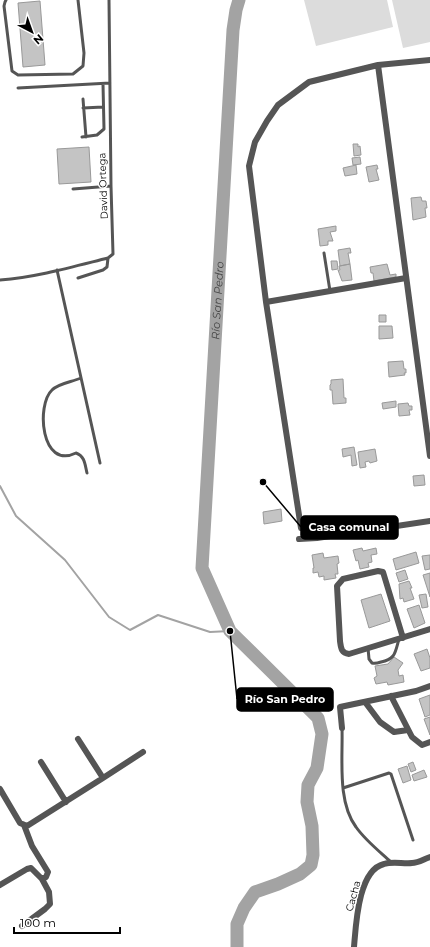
<svg xmlns="http://www.w3.org/2000/svg" width="430" height="947" font-family="Montserrat,sans-serif">
	<style>
		.green { fill: #dcdcdc }
		.lines { fill: none; stroke-linecap: round; stroke-linejoin: round }
		.stream { stroke: #a3a3a3; stroke-width: 2 }
		.river { stroke: #a3a3a3; stroke-width: 13 }
		.building { fill: #c4c4c4; stroke: #999 }
		.service { stroke: #555; stroke-width: 3 }
		.minor { stroke: #555; stroke-width: 6 }
		.labels { text-anchor: middle; dominant-baseline: central; stroke-width: 3; stroke-linejoin: round; paint-order: stroke }
		.street-label { font-size: 10px; fill: #000; stroke: #fff }
		.water-label { font-size: 11px; font-style: italic; fill: #444; stroke: #fff }
		.leader { fill: none; stroke: #000; stroke-width: 1.5 }
		.callout-dot { fill: #000; stroke: #fff; stroke-width: 1.5 }
		.callout { fill: #000; stroke: #000; stroke-width: 1.5 }
		.callout-label { font-size: 11px; text-anchor: middle; font-weight: bold; fill: #fff }
	</style>
	<rect width="100%" height="100%" fill="#fff"/>
	<path class="green" d="M304 0H387L393 27 316 46Z
		M392 0H430V42L403 48Z"/>
	<g class="lines">
		<path class="stream" d="M0 486 16 516 65 560 109 617 130 630 158 615 210 632 230 631"/>
		<path class="river" id="s1" d="M237 947V924L244 908 255 892 278 884 300 874 311 865 313 855 312 826 307 802 308 785 317 768 322 734 318 718 230 631 202 568 233 30 236 10 239 0"/>
	</g>
	<path class="building" d="M40 1 45 65 23 67 18 3Z
		M353 144H358V147L360 146 361 155 354 156Z
		M89 147 91 182 59 184 57 149Z
		M360 157 361 164 353 165 352 158Z
		M356 165 357 174 345 176 343 168Z
		M377 165 378 169H376L379 180 369 182 366 167Z
		M421 197 422 201H426L427 208H425L426 217 413 220 411 198Z
		M336 226V231L330 232 333 241H328V245L320 246 318 229Z
		M350 248 351 253H348L350 264 340 266 338 250Z
		M331 261H337L338 269 332 270Z
		M350 264 352 280 342 281 338 270H340L339 266Z
		M387 264 390 275 396 274V277L374 281 373 273H371L370 267Z
		M379 315H386V322H379Z
		M379 326H392L393 338 379 339Z
		M403 361 404 369H406V373H404L405 375 389 377 388 362Z
		M343 379 344 398H346V403L333 404 332 390H330V385L331 384V380Z
		M396 401V407L383 409 382 403Z
		M408 403 409 406H412V410H409L410 415 399 416 398 404Z
		M354 447 357 465 352 466 351 455 343 457 342 449Z
		M375 449 377 461 370 463 369 461 365 462 366 467 360 468 358 452Z
		M424 475 425 485 414 486 413 476Z
		M281 509 282 521 264 524 263 512Z
		M362 548 363 551 376 548 377 554 371 555 372 562 368 563 369 567 360 569 358 560 356 561 353 550Z
		M416 552 419 563 396 570 393 559Z
		M323 553 324 558 338 556 339 563 337 564 338 574H335L336 578 324 580V576L319 577 318 572 313 573V568H314L312 555Z
		M430 555V569L425 570 422 556Z
		M405 570 408 579 399 582 396 573Z
		M430 573V597L423 575Z
		M409 581 412 588H410L414 599 404 602 403 598 400 599 399 584Z
		M381 594 390 621 369 628 361 600Z
		M426 594 428 607 422 608 419 595Z
		M419 605 425 623 414 628 407 609Z
		M427 649 430 658V668L421 671 414 654Z
		M394 657 403 663 398 670 399 676 403 675 404 682 388 685 387 682 376 684 374 678 377 676 375 666 388 664Z
		M430 695V715L425 717 419 699Z
		M430 717V735L424 719Z
		M413 762 416 770 411 772 408 764Z
		M407 766 411 780 403 783 398 769Z
		M424 770 427 777 414 781 412 775Z"/>
	<g class="lines">
		<path class="service" d="M6 0 5 2 4 6 12 71 18 75 73 74 83 66 84 53 78 0
			M18 88 110 83
			M83 99 86 137
			M83 108 103 107
			M82 137 97 135 104 129 103 84
			M73 189 111 186
			M324 253 330 291
			M57 270 100 463
			M78 278 103 270 107 267 108 258
			M0 280C37 277 72 267 108 258L113 254 111 186 109 0
			M81 378C72 382 59 383 52 390 36 405 41 470 76 453 85 456 85 465 87 473
			M368 648 369 659 372 663C375 664 378 663 381 662 396 659 395 652 399 639
			M342 728C343 759 337 801 356 827 365 840 379 851 391 862
			M343 788 389 773 391 774 413 840"/>
		<path class="minor" d="M378 65 430 456
			M266 302 406 278
			M301 528 266 302 249 166 255 142 267 121 278 105 309 82 378 65 430 60
			M299 539 317 538 430 521
			M403 638 383 572 378 571 343 579 337 586 340 641C341 648 341 653 349 654L430 629
			M391 696 412 737 422 745 430 742
			M365 702 380 722 394 732 408 730
			M342 728 340 707 416 691 430 686
			M78 739 103 778
			M41 762 66 802
			M0 789 20 823 27 826 103 778 143 752
			M0 885 27 869 31 868 42 879
			M22 926 45 909 50 904 49 892 42 879 46 877 48 872 32 846 24 825
			M354 947C356 925 358 870 384 864 393 861 403 864 412 863 418 863 424 859 430 857"/>
	</g>
	<g class="labels">
		<g class="street-label">
			<text transform="translate(103 186) rotate(-92)">David Ortega</text>
			<text transform="translate(353 896) rotate(-75)">Cacha</text>
		</g>
		<g class="water-label">
			<text stroke="none"><textPath href="#s1" startOffset="734">Río San Pedro</textPath></text>
		</g>
	</g>
	<path class="leader" d="M263 482L301 527M230 631L237 699"/>
	<g class="callout-dot">
		<circle cx="263" cy="482" r="4"/>
		<circle cx="230" cy="631" r="4"/>
	</g>
	<g class="callout">
		<rect x="301" y="516" width="97" height="23" rx="4"/>
		<rect x="237" y="688" width="96" height="23" rx="4"/>
	</g>
	<g class="callout-label">
		<text x="349" y="531">Casa comunal</text>
		<text x="285" y="703">Río San Pedro</text>
	</g>
	<g transform="translate(32 32) rotate(139)" stroke="#ffffff" stroke-width="3" paint-order="stroke">
	<path d="M0-3L7 15L0 10L-7 15Z" fill="#000000"/>
	<text y="-6" font-size="11" font-weight="bold" text-anchor="middle" fill="#000000">N</text>
	</g>
	<path d="M14 927v6h106v-6" fill="none" stroke="#000000" stroke-width="2"/>
	<text x="20" y="927" font-size="12" fill="#000000" stroke="#ffffff" stroke-width="3" paint-order="stroke">100 m</text>
</svg>
